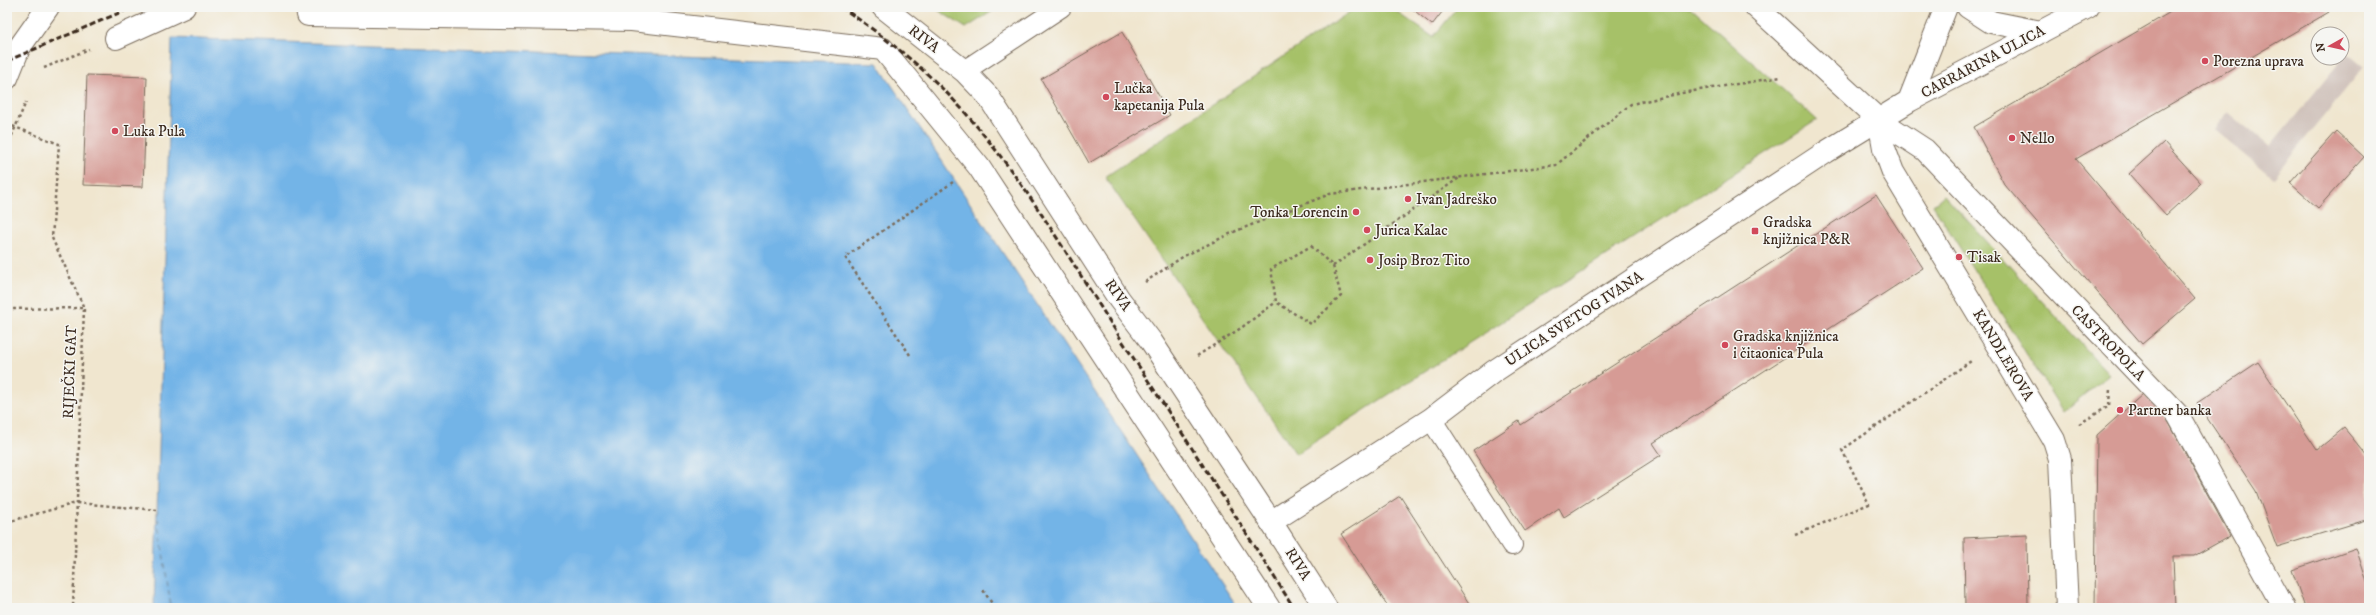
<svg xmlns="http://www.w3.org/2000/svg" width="2376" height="615" font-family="'IM FELL DW Pica',serif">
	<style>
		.industrial { fill: #cfc1ba }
		.green { fill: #a6c168; stroke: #707643 }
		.water { fill: #73b4e7; stroke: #576f82 }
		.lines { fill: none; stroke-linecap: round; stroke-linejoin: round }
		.ferry { stroke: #4f5a64; stroke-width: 1; stroke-dasharray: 5 4; stroke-linecap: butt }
		.building { fill: #d69b95 }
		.service-casing { stroke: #7a6c5c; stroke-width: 22 }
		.pedestrian-casing { stroke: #7a6c5c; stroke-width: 24 }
		.minor-casing { stroke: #7a6c5c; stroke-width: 24 }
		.tertiary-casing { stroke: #7a6c5c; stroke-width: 24 }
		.secondary-casing { stroke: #7a6c5c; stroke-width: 24 }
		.primary-casing { stroke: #7a6c5c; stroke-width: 24 }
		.path { stroke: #7a6c5c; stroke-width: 2.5; stroke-dasharray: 3 3; stroke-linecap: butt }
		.service { stroke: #fff; stroke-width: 20 }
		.pedestrian { stroke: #fff; stroke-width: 22 }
		.minor { stroke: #fff; stroke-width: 22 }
		.tertiary { stroke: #fff; stroke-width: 22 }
		.secondary { stroke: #fff; stroke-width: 22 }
		.primary { stroke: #fff; stroke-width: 22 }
		.rail { stroke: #3b2a1e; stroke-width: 3; stroke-dasharray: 6 3; stroke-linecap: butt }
		.poi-dot { fill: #d1495b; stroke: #f6f6f2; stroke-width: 1.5 }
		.labels { text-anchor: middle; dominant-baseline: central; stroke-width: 3; stroke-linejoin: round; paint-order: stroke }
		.street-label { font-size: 15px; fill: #3b2a1e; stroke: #f6f6f2 }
		.poi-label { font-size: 15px; fill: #3b2a1e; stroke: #f6f6f2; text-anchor: start }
	</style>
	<rect width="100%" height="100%" fill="#f6f6f2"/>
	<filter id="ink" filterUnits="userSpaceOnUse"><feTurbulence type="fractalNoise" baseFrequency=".025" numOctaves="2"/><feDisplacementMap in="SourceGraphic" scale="8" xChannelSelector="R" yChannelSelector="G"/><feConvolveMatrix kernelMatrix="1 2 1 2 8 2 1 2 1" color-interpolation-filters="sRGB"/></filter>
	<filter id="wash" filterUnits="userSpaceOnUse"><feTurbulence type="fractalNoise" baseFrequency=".012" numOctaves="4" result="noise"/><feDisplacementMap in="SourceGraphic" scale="16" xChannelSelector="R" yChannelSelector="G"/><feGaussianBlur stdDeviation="0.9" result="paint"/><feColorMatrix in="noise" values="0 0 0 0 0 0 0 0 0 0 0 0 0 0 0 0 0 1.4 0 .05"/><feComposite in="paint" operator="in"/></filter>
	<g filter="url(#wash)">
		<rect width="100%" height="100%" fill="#f0e6cf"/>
		<path class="industrial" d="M2347 53 2364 67 2273 178 2214 129 2228 112 2270 147Z"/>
		<path class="green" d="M933 7H999L966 28Z
			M1357 7H1390L1433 37 1458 7H1690L1817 120 1296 454 1105 177Z
			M1944 195 2109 374 2063 412 1933 205Z"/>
		<path class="water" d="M172 38 877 63 1238 608H154Z
			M7 351H10L7 459Z"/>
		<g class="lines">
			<path class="ferry" d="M157 510 171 608"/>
		</g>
		<g id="blocks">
			<path class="building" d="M1410 7H1446L1432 25Z
				M2179 7H2326L2329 12 2076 159 2195 299 2142 344 2004 184 1974 127Z
				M1122 32 1170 115 1089 163 1041 79Z
				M87 75 147 77 143 187 83 185Z
				M2336 131 2364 157 2318 208 2290 183Z
				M2164 142 2201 183 2166 215 2129 174Z
				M1876 195 1923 268 1653 443 1661 455 1564 517 1559 508 1525 531 1473 451 1519 421 1521 425Z
				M2258 362 2317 450 2344 428 2369 458V519L2277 547 2256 491 2197 403Z
				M2143 394 2168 421 2230 536 2194 556H2173L2175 608H2095L2097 435Z
				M1400 496 1472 608H1389L1341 534Z
				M2027 535 2028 608H1965L1964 538Z
				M2356 548 2369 588V608H2305L2292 570Z"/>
		</g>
	</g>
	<g filter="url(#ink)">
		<use href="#blocks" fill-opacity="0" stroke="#7a6c5c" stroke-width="1"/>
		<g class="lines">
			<defs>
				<path id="service" d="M964 71 1061 7
					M1431 419 1512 545"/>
				<path id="pedestrian" d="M307 7 308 15 632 20 883 49 979 167 1269 608
					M116 38 184 7"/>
				<path id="minor" d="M1879 120 1884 148 1893 172 2054 440 2060 459 2067 608"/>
				<path id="tertiary" d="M1756 7 1879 120 1925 150 2178 415 2284 608
					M1968 7 1991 22 2041 32
					M1909 101 1946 7
					M1271 522 1431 419 1493 372 1826 152 1909 101 2088 7"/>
				<path id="secondary" d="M883 7 964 71 988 96 1119 299 1151 341 1271 522 1326 608
					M7 78 19 48"/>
				<path id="primary" d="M19 48 48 7"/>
			</defs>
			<use href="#service" class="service-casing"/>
			<use href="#pedestrian" class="pedestrian-casing"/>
			<use href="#minor" class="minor-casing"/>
			<use href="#tertiary" class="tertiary-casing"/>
			<use href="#secondary" class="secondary-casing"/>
			<use href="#primary" class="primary-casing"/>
			<path class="path" d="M44 68 89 49
				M7 124 59 144 52 238 84 308 73 608
				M7 147 26 102
				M1311 246 1333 266 1341 296 1311 324 1276 302 1271 269Z
				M1333 266 1459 178
				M1145 282 1184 256 1236 231 1330 194 1556 165 1631 104 1687 92 1781 77
				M7 309 84 308
				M910 355 845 257 953 182
				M1197 356 1241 328 1276 302
				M2079 424 2109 406 2110 388
				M7 522 76 503 157 510
				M1795 535 1869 504 1842 450 1971 361
				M983 590 995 608"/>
			<use href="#service" class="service"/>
			<use href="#pedestrian" class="pedestrian"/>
			<use href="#minor" class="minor"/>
			<use href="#tertiary" class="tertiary"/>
			<use href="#secondary" class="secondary"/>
			<use href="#primary" class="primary"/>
			<path class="rail" d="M841 7C887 38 932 74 968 116 1026 183 1071 261 1119 336 1178 426 1236 517 1294 608
				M7 61 133 7"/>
		</g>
	</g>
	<g class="poi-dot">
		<circle cx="2205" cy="61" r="4"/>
		<circle cx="1106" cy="97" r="4"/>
		<circle cx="115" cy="131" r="4"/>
		<circle cx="2012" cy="138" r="4"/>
		<circle cx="1408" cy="199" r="4"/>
		<circle cx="1356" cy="212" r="4"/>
		<circle cx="1367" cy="230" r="4"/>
		<rect x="1751" y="227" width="8" height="8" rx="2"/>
		<circle cx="1959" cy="257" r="4"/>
		<circle cx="1370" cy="260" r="4"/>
		<circle cx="1725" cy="345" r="4"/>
		<circle cx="2120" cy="410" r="4"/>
	</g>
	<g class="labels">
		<g class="street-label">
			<text transform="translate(924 39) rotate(38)">RIVA</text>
			<text transform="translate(1983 62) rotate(-28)">CARRARINA ULICA</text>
			<text transform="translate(1118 295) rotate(55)">RIVA</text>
			<text transform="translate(1574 319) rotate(-33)">ULICA SVETOG IVANA</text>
			<text transform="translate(2108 343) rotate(46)">CASTROPOLA</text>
			<text transform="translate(2003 355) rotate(59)">KANDLEROVA</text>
			<text transform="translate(70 372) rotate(-88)">RIJEČKI GAT</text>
			<text transform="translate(1298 564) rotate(58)">RIVA</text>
		</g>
		<g class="poi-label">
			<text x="2213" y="61">Porezna uprava</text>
			<text x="1114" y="88">Lučka<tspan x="1114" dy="17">kapetanija Pula</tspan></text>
			<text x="123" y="131">Luka Pula</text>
			<text x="2020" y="138">Nello</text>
			<text x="1416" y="199">Ivan Jadreško</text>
			<text x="1348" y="212" text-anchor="end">Tonka Lorencin</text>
			<text x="1763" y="222">Gradska<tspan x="1763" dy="17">knjižnica P&amp;R</tspan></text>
			<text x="1375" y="230">Jurica Kalac</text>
			<text x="1967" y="257">Tisak</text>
			<text x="1378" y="260">Josip Broz Tito</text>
			<text x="1733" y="336">Gradska knjižnica<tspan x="1733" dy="17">i čitaonica Pula</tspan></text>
			<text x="2128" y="410">Partner banka</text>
		</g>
	</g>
	<rect width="2376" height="615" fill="none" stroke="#f6f6f2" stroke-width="24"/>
	<g transform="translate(2330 46) rotate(262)"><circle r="19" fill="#f6f6f2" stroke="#aba49d"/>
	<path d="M0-3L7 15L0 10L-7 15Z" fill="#d1495b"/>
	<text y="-6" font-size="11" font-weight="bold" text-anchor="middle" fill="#3b2a1e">N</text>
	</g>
</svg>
